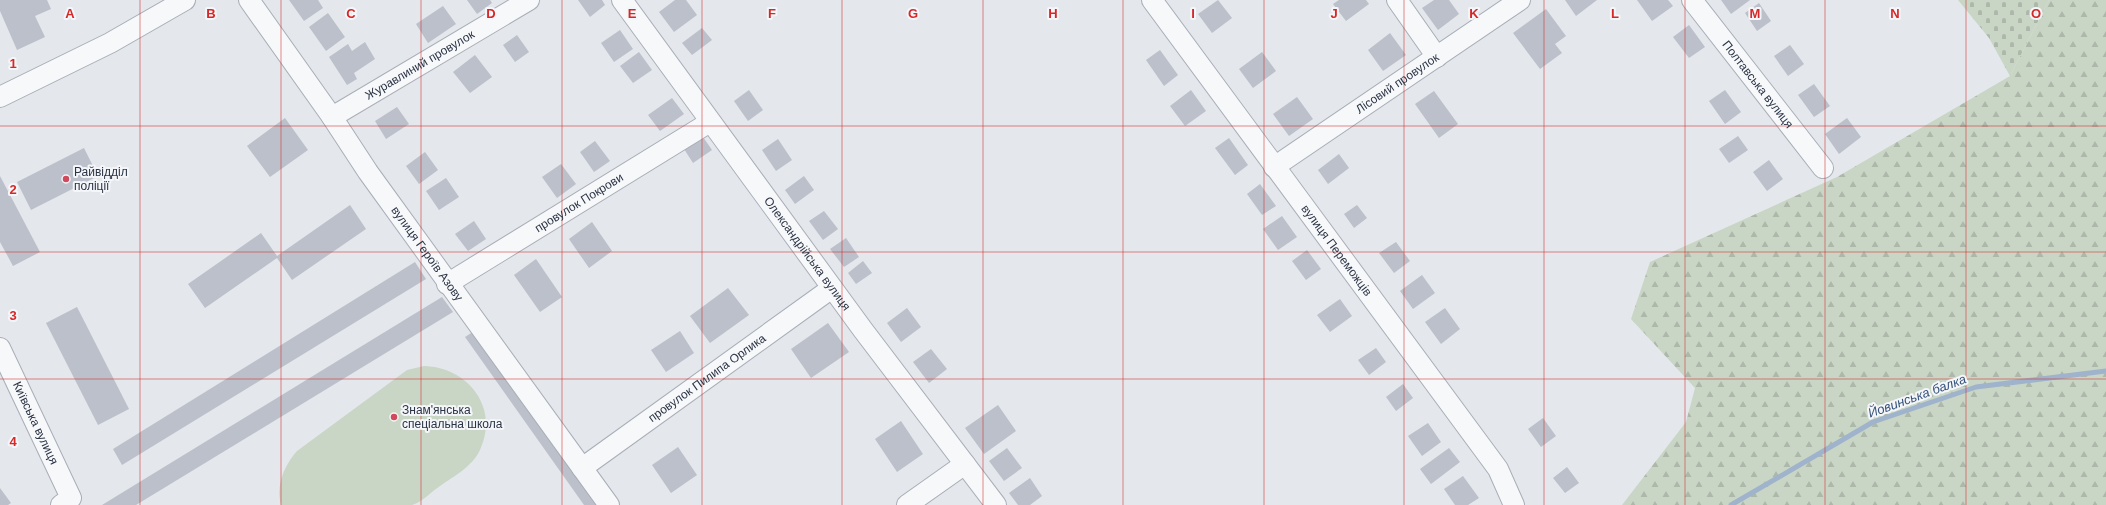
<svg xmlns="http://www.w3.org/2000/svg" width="2106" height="505" viewBox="0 0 2106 505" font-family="Helvetica,sans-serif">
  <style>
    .grass { fill: #c9d6c5 }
    .forest { fill: url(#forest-firs) }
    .cemetery { fill: url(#cemetery-stones) }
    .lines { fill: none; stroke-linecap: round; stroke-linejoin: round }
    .stream { stroke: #9fb4cc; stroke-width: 5 }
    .building { fill: #bbc0ca }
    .minor-casing { stroke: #a9aeb7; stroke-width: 22 }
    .minor { stroke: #f7f8fa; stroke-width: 20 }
    .grid { fill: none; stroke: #d62828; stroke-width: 1; stroke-opacity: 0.55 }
    .poi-dot { fill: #d1495b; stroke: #f4f6f9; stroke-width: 1.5 }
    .labels { text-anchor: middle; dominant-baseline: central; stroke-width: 4; stroke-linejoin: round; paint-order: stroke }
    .street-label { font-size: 12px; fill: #2b3445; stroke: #f4f6f9 }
    .poi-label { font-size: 12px; fill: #2b3445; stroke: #f4f6f9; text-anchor: start }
    .water-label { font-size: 13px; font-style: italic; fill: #34527a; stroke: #f4f6f9 }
    .grid-label { font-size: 13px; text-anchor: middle; font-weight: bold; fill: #d62828; stroke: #f4f6f9; stroke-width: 4; stroke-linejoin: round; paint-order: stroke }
  </style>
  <defs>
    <pattern id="forest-firs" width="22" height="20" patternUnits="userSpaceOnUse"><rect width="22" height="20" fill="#c9d6c5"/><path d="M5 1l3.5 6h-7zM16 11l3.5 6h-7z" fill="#adb8ab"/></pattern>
    <pattern id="cemetery-stones" width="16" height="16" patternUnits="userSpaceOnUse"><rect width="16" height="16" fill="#c9d6c5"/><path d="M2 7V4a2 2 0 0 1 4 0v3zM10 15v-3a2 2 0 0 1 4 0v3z" fill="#adb8ab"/></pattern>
  </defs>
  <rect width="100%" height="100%" fill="#e4e7ec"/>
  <path class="grass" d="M424,366c44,1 76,42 56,84 -8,17 -26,26 -40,36 -8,5 -19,17 -28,19 -11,0 -25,0 -36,0 -32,0 -63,0 -95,0 -5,-20 3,-39 16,-54l110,-81z"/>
  <path class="forest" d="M2049,0h57v505h-484l64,-83 9,-34 -64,-69 19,-57 187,-85 173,-101z"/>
  <path class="cemetery" d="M1958,0h91l-39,76 -21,-38z"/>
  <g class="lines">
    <path class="stream" d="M1731,505l142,-83 103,-35 130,-16"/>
  </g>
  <g class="building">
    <path d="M0,0h47l4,9 -16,7 10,21 -28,13 -17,-39z"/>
    <path d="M289,0h29l5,8 -19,13z"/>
    <path d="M467,0h23l2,3 -15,11z"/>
    <path d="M578,0h24l3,5 -15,12z"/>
    <path d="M675,0h11l11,15 -23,17 -15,-20z"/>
    <path d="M1218,0l14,18 -20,15 -14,-19z"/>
    <path d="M1339,0h27l3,4 -23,17 -13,-17z"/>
    <path d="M1434,0h15l10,14 -21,16 -16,-22z"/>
    <path d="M1565,0h32l-21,16z"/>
    <path d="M1637,0h31l5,6 -21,15z"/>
    <path d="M1721,0h29l-19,14z"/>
    <path d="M1759,3l12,18 -14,10 -12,-18z"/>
    <path d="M443,6l13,18 -28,19 -12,-19z"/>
    <path d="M1546,9l20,27 -11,8 7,9 -22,16 -27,-36z"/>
    <path d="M328,13l17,24 -19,14 -17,-24z"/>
    <path d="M1689,25l16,22 -16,11 -16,-21z"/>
    <path d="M702,28l10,12 -20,15 -10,-12z"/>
    <path d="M620,30l13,19 -19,13 -13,-19z"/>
    <path d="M1390,33l16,22 -23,16 -15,-21z"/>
    <path d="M517,35l12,17 -14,10 -12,-17z"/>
    <path d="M365,42l10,17 -21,14 3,6 -10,6 -18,-28 19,-13 4,7z"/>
    <path d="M1790,45l14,19 -16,12 -14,-20z"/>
    <path d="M1160,50l18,25 -14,11 -18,-26z"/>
    <path d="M639,52l13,18 -19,13 -13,-17z"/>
    <path d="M1262,52l14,19 -23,17 -14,-19z"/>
    <path d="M475,55l17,22 -22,16 -17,-21z"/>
    <path d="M1814,84l16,22 -16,11 -16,-22z"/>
    <path d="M749,90l14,20 -15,11 -14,-20z"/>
    <path d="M1191,90l15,21 -21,15 -15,-20z"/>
    <path d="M1725,90l16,22 -16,12 -16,-23z"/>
    <path d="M1434,91l24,33 -19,14 -24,-34z"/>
    <path d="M1297,97l16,22 -24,17 -16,-22z"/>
    <path d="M672,98l12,16 -24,17 -12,-16z"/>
    <path d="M397,107l12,17 -23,15 -11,-18z"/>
    <path d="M285,118l23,32 -38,27 -23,-31z"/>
    <path d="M1847,118l14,19 -22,17 -14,-20z"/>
    <path d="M1738,136l10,14 -19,13 -10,-14z"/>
    <path d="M703,137l9,13 -19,13 -9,-14z"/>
    <path d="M1229,138l19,27 -13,10 -20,-27z"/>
    <path d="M778,139l14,21 -16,11 -14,-21z"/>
    <path d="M595,141l15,20 -16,11 -14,-20z"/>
    <path d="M84,148l14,28 -67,34 -14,-28z"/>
    <path d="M425,152l13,18 -19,14 -13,-18z"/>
    <path d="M1339,154l10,14 -21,16 -10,-14z"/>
    <path d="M1769,160l14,19 -16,12 -14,-19z"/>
    <path d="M561,164l15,20 -19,14 -15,-21z"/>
    <path d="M0,176l40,76 -27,14 -13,-24z"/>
    <path d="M804,176l10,14 -19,14 -10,-14z"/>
    <path d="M446,178l13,19 -20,13 -13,-19z"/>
    <path d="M1260,184l16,22 -14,9 -15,-21z"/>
    <path d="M350,205l16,24 -74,51 -15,-22 -72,50 -17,-24 73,-51 16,23z"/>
    <path d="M1357,205l10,13 -13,10 -10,-14z"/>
    <path d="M824,211l14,18 -15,11 -14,-19z"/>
    <path d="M1282,216l15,21 -19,13 -15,-21z"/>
    <path d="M474,221l12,18 -18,12 -13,-17z"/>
    <path d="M592,222l20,29 -23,17 -20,-29z"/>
    <path d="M846,238l13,19 -15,10 -14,-18z"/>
    <path d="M1396,242l14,19 -16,12 -15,-20z"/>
    <path d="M1307,250l14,19 -15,11 -14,-19z"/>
    <path d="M536,259l26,38 -22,15 -26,-37z"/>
    <path d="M863,261l9,12 -16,11 -8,-11z"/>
    <path d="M415,262l11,17 -304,186 -9,-16z"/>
    <path d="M1422,275l13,18 -22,16 -13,-18z"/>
    <path d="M728,288l21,27 -39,28 -20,-27z"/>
    <path d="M442,297l11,15 -317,193h-34z"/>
    <path d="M1340,299l12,17 -22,16 -13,-17z"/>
    <path d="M77,307l52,102 -31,16 -52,-102z"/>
    <path d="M907,308l14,19 -20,15 -14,-19z"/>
    <path d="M1445,308l15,21 -19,15 -16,-22z"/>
    <path d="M828,323l21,29 -38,26 -20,-29z"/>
    <path d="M476,330l126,175h-18l-119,-168z"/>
    <path d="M680,331l14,22 -28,19 -15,-22z"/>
    <path d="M1376,348l10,14 -17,13 -11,-15z"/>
    <path d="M931,349l16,20 -18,14 -16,-21z"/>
    <path d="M1403,384l10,14 -17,13 -10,-14z"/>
    <path d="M998,405l18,26 -32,23 -19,-26z"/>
    <path d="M1543,418l13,18 -15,11 -13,-18z"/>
    <path d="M901,421l22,33 -26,18 -22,-33z"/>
    <path d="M1428,423l13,19 -19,14 -14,-20z"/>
    <path d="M678,447l19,28 -26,18 -19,-28z"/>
    <path d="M1007,448l15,20 -18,13 -15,-20z"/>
    <path d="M1449,448l11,14 -29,22 -11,-15z"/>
    <path d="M1567,467l12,16 -14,10 -12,-15z"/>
    <path d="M1463,476l16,22 -11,7h-13l-11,-16z"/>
    <path d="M1030,478l12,18 -12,9h-12l-9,-12z"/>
    <path d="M0,488l11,15 -3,2h-8z"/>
  </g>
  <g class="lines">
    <g class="minor-casing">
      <g id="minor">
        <path id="s1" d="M249,0l83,117 36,55 241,333"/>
        <path id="s2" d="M622,0l241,330 133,175"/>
        <path id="s3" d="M1152,0l346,469 16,36"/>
        <path d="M1397,0l40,57"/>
        <path id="s4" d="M1692,0l131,168"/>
        <path d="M0,97l110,-54 75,-43"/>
        <path id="s5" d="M332,117l197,-117"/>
        <path id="s6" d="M1274,167l246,-167"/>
        <path id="s7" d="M447,284l263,-162"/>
        <path id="s8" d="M0,348l71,150 -10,7"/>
        <path id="s9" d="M582,468l250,-180"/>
        <path d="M907,505l58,-41"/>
      </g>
    </g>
    <use href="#minor" class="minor"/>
  </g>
  <path class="grid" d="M140,0v505M281,0v505M421,0v505M562,0v505M702,0v505M842,0v505M983,0v505M1123,0v505M1264,0v505M1404,0v505M1544,0v505M1685,0v505M1825,0v505M1966,0v505M0,126h2106M0,252h2106M0,379h2106"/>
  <g class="poi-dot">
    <circle cx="66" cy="179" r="4"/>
    <circle cx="394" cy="417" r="4"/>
  </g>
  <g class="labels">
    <g class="street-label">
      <text stroke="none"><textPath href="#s5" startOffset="102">Журавлиний провулок</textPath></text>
      <text stroke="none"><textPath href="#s6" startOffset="149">Лісовий провулок</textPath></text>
      <text stroke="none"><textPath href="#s4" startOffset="107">Полтавська вулиця</textPath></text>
      <text stroke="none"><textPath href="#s7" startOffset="155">провулок Покрови</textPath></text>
      <text stroke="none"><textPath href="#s3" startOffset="311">вулиця Переможців</textPath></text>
      <text stroke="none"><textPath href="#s1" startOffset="310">вулиця Героїв Азову</textPath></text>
      <text stroke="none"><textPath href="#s2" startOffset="314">Олександрійська вулиця</textPath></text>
      <text stroke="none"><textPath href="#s9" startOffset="154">провулок Пилипа Орлика</textPath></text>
      <text stroke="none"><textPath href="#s8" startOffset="83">Київська вулиця</textPath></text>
    </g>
    <g class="poi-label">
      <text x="74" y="172">Райвідділ<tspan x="74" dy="14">поліції</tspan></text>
      <text x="402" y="410">Знам'янська<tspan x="402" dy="14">спеціальна школа</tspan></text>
    </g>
    <g class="water-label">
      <text transform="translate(1917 396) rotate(-20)">Йовинська балка</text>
    </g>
  </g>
  <g class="grid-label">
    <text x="70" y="18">A</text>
    <text x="211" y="18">B</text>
    <text x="351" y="18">C</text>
    <text x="491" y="18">D</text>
    <text x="632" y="18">E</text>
    <text x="772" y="18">F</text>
    <text x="913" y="18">G</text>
    <text x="1053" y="18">H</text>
    <text x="1193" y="18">I</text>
    <text x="1334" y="18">J</text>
    <text x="1474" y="18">K</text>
    <text x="1615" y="18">L</text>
    <text x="1755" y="18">M</text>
    <text x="1895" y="18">N</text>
    <text x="2036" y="18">O</text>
    <text x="13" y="68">1</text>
    <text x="13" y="194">2</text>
    <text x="13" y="320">3</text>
    <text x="13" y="446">4</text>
  </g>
</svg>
